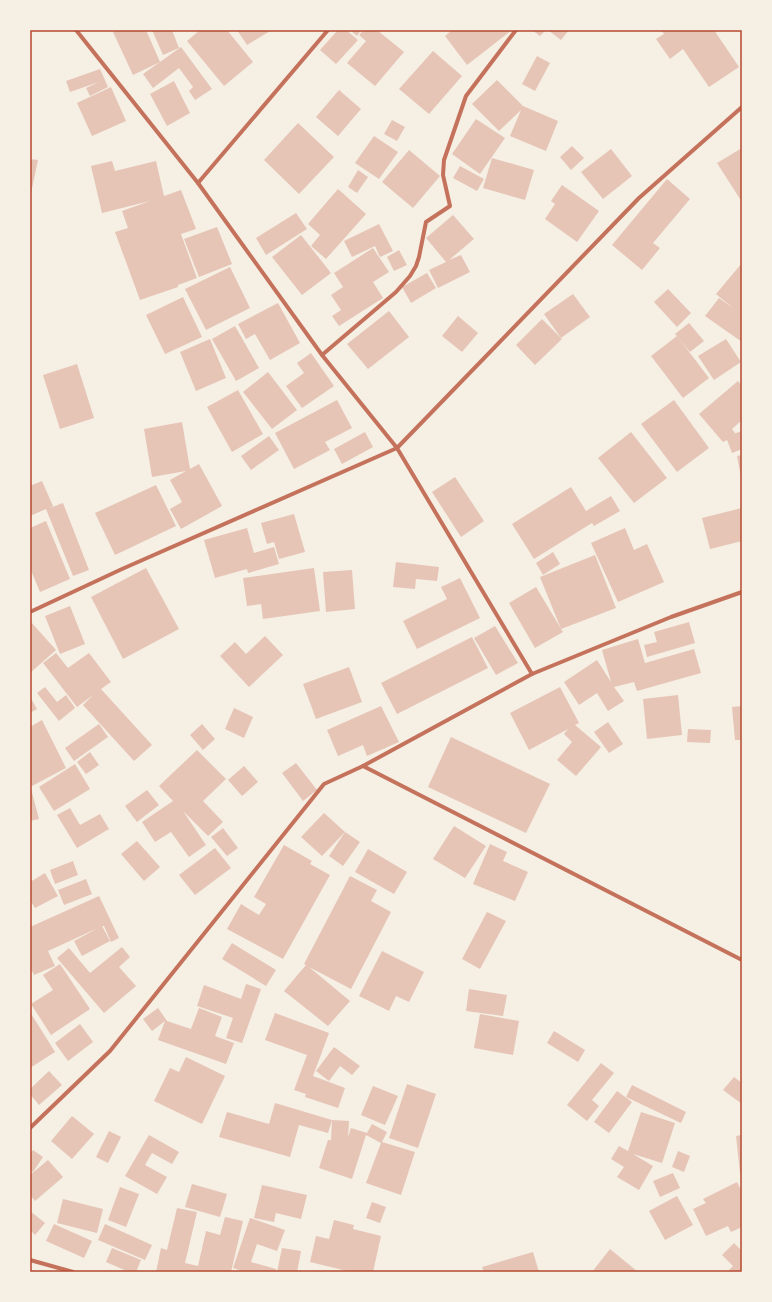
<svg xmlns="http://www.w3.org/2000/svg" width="772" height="1302" viewBox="0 0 772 1302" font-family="Jost,sans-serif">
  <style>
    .building { fill: #e6c5b7 }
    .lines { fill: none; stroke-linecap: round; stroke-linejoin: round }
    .minor { stroke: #c5725c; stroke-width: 4 }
    .neatline { fill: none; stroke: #b5482f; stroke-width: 1.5 }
  </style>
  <rect width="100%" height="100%" fill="#f6efe4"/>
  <g class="building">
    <path d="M116,30h30l14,32 -27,13 -20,-43z"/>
    <path d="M152,30h20l7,18 -16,7z"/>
    <path d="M200,30h27l26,32 -29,24 -37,-45z"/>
    <path d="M237,30h35l-25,15z"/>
    <path d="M338,30h8l12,10 -22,24 -16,-14z"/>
    <path d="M350,30h11l-4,6z"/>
    <path d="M364,30h13l27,22 -29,34 -28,-23 19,-22 -7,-6z"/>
    <path d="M452,30h60l-45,35 -22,-29z"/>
    <path d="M532,30h14l-6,6z"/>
    <path d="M548,30h21l-8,10z"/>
    <path d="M661,30h53l25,37 -30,20 -26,-38 -13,10 -14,-20 8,-5z"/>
    <path d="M181,47l31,42 -17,11 -6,-9 4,-4 -14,-19 -26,20 -10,-14z"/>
    <path d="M433,51l29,25 -33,38 -30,-25z"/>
    <path d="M537,56l13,7 -15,28 -13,-7z"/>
    <path d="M100,69l8,18 -18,9 -4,-8 13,-6 -29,10 -4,-11z"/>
    <path d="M497,80l26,26 35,15 -12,30 -36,-15 11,-26 -22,21 -27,-27z"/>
    <path d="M174,81l16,32 -23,13 -17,-32z"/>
    <path d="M111,87l15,34 -34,15 -15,-33z"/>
    <path d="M339,90l22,19 -23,27 -22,-19z"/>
    <path d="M476,119l29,19 -25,36 -28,-20z"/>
    <path d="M392,120l13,7 -8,14 -13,-7z"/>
    <path d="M298,123l36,34 -35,37 -35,-34z"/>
    <path d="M374,136l24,16 -19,27 -24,-16z"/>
    <path d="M572,146l12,12 -13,12 -11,-13z"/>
    <path d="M742,148v54l-25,-39z"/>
    <path d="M611,149l21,27 -29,23 -22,-27z"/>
    <path d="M409,150l31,26 -27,32 -31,-26z"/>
    <path d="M492,158l42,12 -9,30 -42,-12z"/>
    <path d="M30,159l8,1 -7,33h-1z"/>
    <path d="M112,161l3,10 41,-10 8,35 17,-6 15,39 -15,5 16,44 -19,7v2l-38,13 -25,-68 13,-4 -6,-17 28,-10 -48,12 -11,-47z"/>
    <path d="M460,166l24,13 -7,12 -24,-13z"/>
    <path d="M358,170l10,7 -11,16 -9,-6z"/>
    <path d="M667,179l23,20 -37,44 7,5 -18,22 -30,-25z"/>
    <path d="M562,185l37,26 -22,31 -32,-23 10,-15 -4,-3z"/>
    <path d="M338,189l28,25 -40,45 -15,-13 9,-11 -12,-11z"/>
    <path d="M296,213l11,16 -41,26 -10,-17z"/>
    <path d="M453,215l21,24 -25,21 12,-5 9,17 -32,16 -9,-18 17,-8 -20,-24z"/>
    <path d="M379,224l14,27 -13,6 -5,-11 -23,11 -8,-16z"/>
    <path d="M217,227l15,37 -33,13 -15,-38z"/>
    <path d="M301,235l30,38 -29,22 -30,-38z"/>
    <path d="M373,248l16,24 -16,10 10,16 -44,28 -7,-10 9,-6 -10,-15 12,-8 -9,-14z"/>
    <path d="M399,250l8,15 -13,6 -7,-14z"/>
    <path d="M742,263v79l-37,-26 14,-18 14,10 -17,-14z"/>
    <path d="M230,267l20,41 -44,22 -21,-41z"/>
    <path d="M427,273l9,15 -25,15 -9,-16z"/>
    <path d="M668,289l23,24 -14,14 -23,-25z"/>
    <path d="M573,294l17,23 -29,21 -17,-24z"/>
    <path d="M183,297l19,40 -37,17 -19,-39z"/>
    <path d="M278,303l22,40 -30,17 -15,-26 -9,5 -8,-15z"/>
    <path d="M389,311l20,26 -41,32 -21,-25z"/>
    <path d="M458,316l20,17 -16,19 -20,-16z"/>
    <path d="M542,319l20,20 -27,26 -19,-20z"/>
    <path d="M689,323l15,18 -14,11 -15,-18z"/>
    <path d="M235,326l24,42 -23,13 -24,-42z"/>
    <path d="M677,336l32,42 -26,20 -32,-42z"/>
    <path d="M210,339l16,39 -30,13 -16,-39z"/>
    <path d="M726,339l15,23 -27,18 -16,-24z"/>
    <path d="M311,353l23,33 -32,22 -16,-22 18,-13 -7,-10z"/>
    <path d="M77,364l17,54 -34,11 -17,-54z"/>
    <path d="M268,372l29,38 -25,19 -29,-37z"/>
    <path d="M738,381l4,5v34l-10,9 3,4 -2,1 9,-3v18l-10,4 -5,-13 -4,2 -24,-28z"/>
    <path d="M238,390l25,44 -31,18 -25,-45z"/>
    <path d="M337,400l15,28 -27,14 5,8 -36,19 -19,-36z"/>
    <path d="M674,400l35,48 -32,24 -36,-48z"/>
    <path d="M182,422l8,47 9,-5 23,42 -41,23 -11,-20 12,-7 -12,-22 16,-9 -34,6 -8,-48z"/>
    <path d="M365,432l8,15 -31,17 -8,-15z"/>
    <path d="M631,432l36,46 -33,25 -36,-45z"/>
    <path d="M269,436l10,14 -28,20 -10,-14z"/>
    <path d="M742,455v22h-1l-4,-21z"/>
    <path d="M455,477l29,44 -23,16 -29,-45z"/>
    <path d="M42,481l11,25 -3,2 13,-5 26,67 -16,6 -27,-67 -16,7v-30z"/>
    <path d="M156,485l20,41 -61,29 -20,-42z"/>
    <path d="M571,487l15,24 25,-15 9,15 -26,15 -2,-3 -58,36 -22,-35z"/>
    <path d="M742,508v33l-32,8 -8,-31z"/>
    <path d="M294,514l11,38 -26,7 -5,-17 -7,2 -6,-21z"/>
    <path d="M46,521l24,58 -30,13 -10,-24v-40z"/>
    <path d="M247,528l7,25 20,-6 5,17 -31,9 -1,-4 -32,9 -11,-38z"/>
    <path d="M625,528l9,22 13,-6 17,38 -46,20 -27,-59z"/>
    <path d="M553,552l7,12 -17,11 -7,-12z"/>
    <path d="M595,555l21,53 -55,21 -21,-52z"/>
    <path d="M396,562l43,5 -2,14 -21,-2 -1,10 -22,-2z"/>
    <path d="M146,568l33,61 -56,30 -32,-62z"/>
    <path d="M314,568l6,43 -57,8 -2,-15 -14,2 -4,-28z"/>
    <path d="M352,570l3,39 -29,3 -3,-40z"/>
    <path d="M460,578l20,40 -63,31 -14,-28 44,-22 -6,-12z"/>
    <path d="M536,587l27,45 -28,16 -26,-45z"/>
    <path d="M70,606l15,38 -25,10 -15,-38z"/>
    <path d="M31,622l25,28 -26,23v-50z"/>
    <path d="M689,622l6,21 -48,14 -3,-12 13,-3 -3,-10z"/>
    <path d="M495,626l23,37 -22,12 -22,-37z"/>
    <path d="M265,636l18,19 -34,32 -29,-31 15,-14 11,12z"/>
    <path d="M472,637l16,31 -91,46 -16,-31z"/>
    <path d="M638,639l7,24 49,-14 7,24 -64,18 -3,-9 -20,5 10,14 -16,10 -11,-18 -18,12 -15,-23 33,-22 14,22 -9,-32z"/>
    <path d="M56,653l12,15 21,-15 22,29 -10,7 51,56 -18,16 -51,-56 10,-10 -16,12 -34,-44z"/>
    <path d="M349,667l13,35 -46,17 -13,-35z"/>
    <path d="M45,687l12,15 9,-7 9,13 -16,13 -22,-28z"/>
    <path d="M560,687l19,36 -4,2 26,22 -25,29 -19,-16 15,-18 -8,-8 4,-5 -39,21 -19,-37z"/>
    <path d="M678,695l4,40 -35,4 -4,-40z"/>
    <path d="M30,697l7,12 -7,4z"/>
    <path d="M381,706l18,36 -32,14 -4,-11 -25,11 -11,-26z"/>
    <path d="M742,706v34h-7l-3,-33z"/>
    <path d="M234,708l19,9 -9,21 -19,-9z"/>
    <path d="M42,720l24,48 -34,18 -2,-4v-55z"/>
    <path d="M608,722l15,22 -14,9 -15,-21z"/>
    <path d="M99,724l9,13 -34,24 -9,-13z"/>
    <path d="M202,724l13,15 -12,11 -13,-15z"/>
    <path d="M688,729l23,1 -1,13 -23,-1z"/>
    <path d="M451,737l99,47 -24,49 -98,-46z"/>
    <path d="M197,750l29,29 -23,22 20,21 -15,14 -25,-25 23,34 -17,12 -18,-25 -16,10 -13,-20 31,-21 -14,-15z"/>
    <path d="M90,752l9,13 -13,9 -9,-12z"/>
    <path d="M296,763l21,27 -14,11 -21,-28z"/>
    <path d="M75,764l15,25 -36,22 -15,-24z"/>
    <path d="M244,766l14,16 -16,14 -14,-16z"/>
    <path d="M30,785l9,34 -9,2z"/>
    <path d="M147,790l12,15 -22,17 -12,-16z"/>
    <path d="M70,808l10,17 20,-11 9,15 -32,19 -20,-33z"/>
    <path d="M324,813l21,19 -23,24 -21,-19z"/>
    <path d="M454,826l32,20 -21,32 -32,-19z"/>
    <path d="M223,828l15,20 -11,8 -16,-19z"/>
    <path d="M345,832l15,10 -17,24 -14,-10z"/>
    <path d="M137,841l23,26 -16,14 -23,-27z"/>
    <path d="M490,844l17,8 -4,9 25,11 -13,29 -42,-17z"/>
    <path d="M284,845l28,16 -2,3 20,11 -47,84 -56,-30 14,-25 18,11 7,-11 -12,-7z"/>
    <path d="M215,848l16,20 -36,27 -16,-20z"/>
    <path d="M368,849l39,23 -13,22 -39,-22z"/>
    <path d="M73,861l5,14 -23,9 -5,-14z"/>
    <path d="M45,873l13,23 -23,12 -5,-8v-18z"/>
    <path d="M350,876l27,14 -6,11 20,11 -40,77 -42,-22 41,34 -22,25 -44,-35 22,-26 -2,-1z"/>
    <path d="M86,879l6,15 -28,11 -6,-15z"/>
    <path d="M99,896l20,42 -8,4 -7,-16h-2l8,15 -28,15 -8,-15 24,-13 -50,23 7,15 -21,9 -4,-8v-40z"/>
    <path d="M487,912l19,9 -26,48 -18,-10z"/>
    <path d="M232,943l44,27 -10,16 -44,-27z"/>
    <path d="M122,947l8,10 -11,10 17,19 -32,27 -47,-55 12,-10 21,25z"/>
    <path d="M382,951l42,21 -15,30 -13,-6 -7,15 -30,-15z"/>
    <path d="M60,964l30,45 -39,26 -20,-31 22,-14 -10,-15z"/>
    <path d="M246,984l15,5 -19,54 -16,-5 7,-20 -36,-12 7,-21 37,14z"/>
    <path d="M469,989l38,6 -4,21 -37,-5z"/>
    <path d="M158,1008l9,13 24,8 8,-21 23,9 -7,19 19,7 -8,21 -68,-24 7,-19 -13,10 -9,-12z"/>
    <path d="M30,1012l25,40 -25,16z"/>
    <path d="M275,1013l54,20 -16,43 32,12 -7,20 -33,-11 1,-3 -12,-4 13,-35 -42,-15z"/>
    <path d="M480,1014l39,7 -6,34 -39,-7z"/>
    <path d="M80,1024l13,18 -25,19 -13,-18z"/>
    <path d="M554,1031l31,19 -7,12 -31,-19z"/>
    <path d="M334,1047l26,19 -8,9 -12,-9 -11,15 -13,-10z"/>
    <path d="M186,1057l39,19 -23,48 -48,-23 16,-33 9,4z"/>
    <path d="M601,1063l13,10 -22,27 7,6 -12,15 -20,-16z"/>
    <path d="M49,1071l13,14 -23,20 -9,-11v-5z"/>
    <path d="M734,1077l8,6v21l-19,-14z"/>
    <path d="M407,1084l29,10 -18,54 -29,-10z"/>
    <path d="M632,1085l54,27 -5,11 -55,-26z"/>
    <path d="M373,1086l25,10 -13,29 -24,-10z"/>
    <path d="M617,1091l15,11 -23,31 -15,-11z"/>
    <path d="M275,1103l57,17 -4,13 -29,-8 -9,32 -71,-20 8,-25 42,12z"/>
    <path d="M641,1112l34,11 -13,40 -29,-9 20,12 -14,24 -22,-13 7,-10 -13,-8 8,-13 9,5z"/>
    <path d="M72,1116l22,18 -22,25 -21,-18z"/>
    <path d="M332,1120l17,1 -1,16 3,-9 16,5 5,-9 15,8 -5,10 33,10 -14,43 -35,-12 15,-40 -15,-8 -14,44 -33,-11 9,-28h3z"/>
    <path d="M109,1131l12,6 -13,26 -12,-6z"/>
    <path d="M149,1135l30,17 -7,12 -20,-11 -7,12 22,12 -10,17 -32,-18z"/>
    <path d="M742,1135v38h-2l-4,-37z"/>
    <path d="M33,1150l10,7 -10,15 -3,-2v-16z"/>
    <path d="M678,1151l12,5 -6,16 -12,-5z"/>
    <path d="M48,1160l15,17 -28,24 -5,-6v-20z"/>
    <path d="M673,1173l7,15 -20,9 -7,-16z"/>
    <path d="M737,1182l5,10v35l-11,5 -3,-6 -22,10 -13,-27 13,-6 -3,-4z"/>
    <path d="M192,1184l35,10 -7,23 -35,-10z"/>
    <path d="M262,1185l45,10 -6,24 -25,-6 -2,9 -20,-4z"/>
    <path d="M120,1187l19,7 -13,33 -18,-7z"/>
    <path d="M677,1196l16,29 -28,15 -16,-29z"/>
    <path d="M63,1199l40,10 -6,24 -40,-10z"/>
    <path d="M372,1202l14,5 -6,16 -14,-5z"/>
    <path d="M177,1208l20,4 -12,51 13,3 8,-35 14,4 5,-18 18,4 -12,51h-75l5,-24 6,2z"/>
    <path d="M30,1211l15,12 -10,12 -5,-5z"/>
    <path d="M250,1218l35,12 -8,21 -20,-7 -6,18 25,7 -1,3h-30l-12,-4z"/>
    <path d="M334,1220l20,5 -1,4 28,7 -8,36h-22l-41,-10 6,-26 13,3z"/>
    <path d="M54,1224l38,17 -8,17 -38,-17z"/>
    <path d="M105,1224l47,21 -7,15 -47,-20z"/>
    <path d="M734,1243l8,8v21h-15l6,-6 -11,-11z"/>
    <path d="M112,1248l29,12 -5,12h-7l-23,-10z"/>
    <path d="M282,1248l19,3 -4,21h-20z"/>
    <path d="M610,1249l28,23h-46z"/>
    <path d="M533,1252l6,20h-55l-2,-5z"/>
  </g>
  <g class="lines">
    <g class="minor">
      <path d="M76,30l122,153 124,172 75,93 135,226"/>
      <path d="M198,183l130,-153"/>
      <path d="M322,355l74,-63 14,-16 6,-10 3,-9 7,-35 24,-16 -7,-31 1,-15 22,-64 50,-66"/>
      <path d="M30,612l92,-43 275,-121 242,-250 103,-91"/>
      <path d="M363,766l379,194"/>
      <path d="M30,1128l80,-77 214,-267 39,-18 169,-92 139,-57 71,-25"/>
      <path d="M30,1260l43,12"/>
    </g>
  </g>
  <rect width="772" height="1302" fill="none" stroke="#f6efe4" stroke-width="62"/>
  <rect x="31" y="31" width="710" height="1240" class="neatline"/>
</svg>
